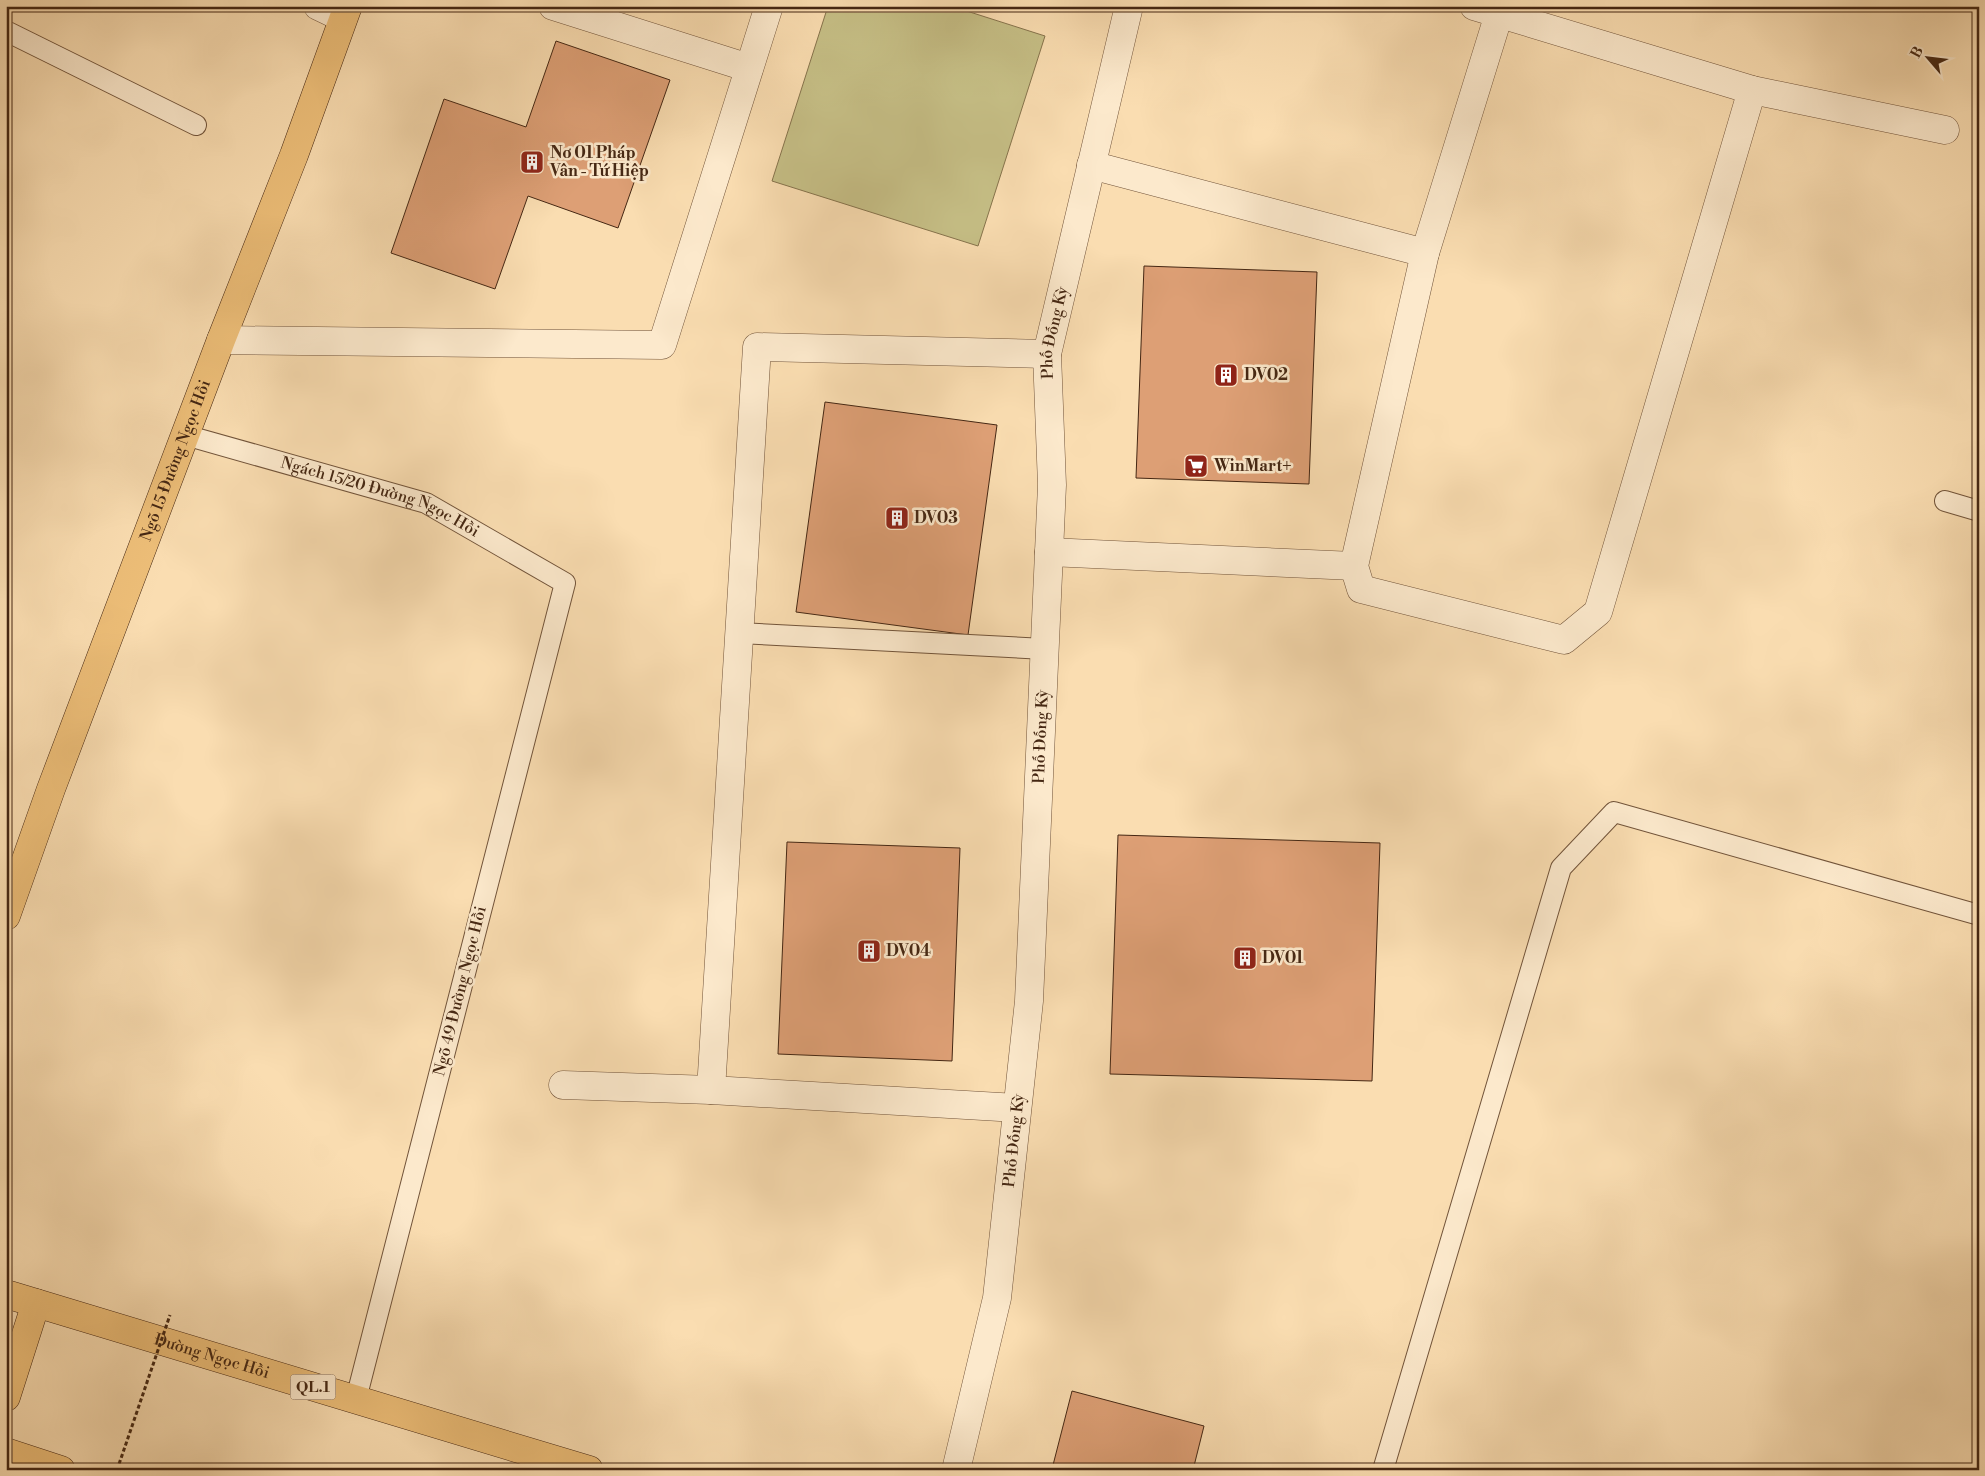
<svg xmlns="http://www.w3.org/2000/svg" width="1985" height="1476" viewBox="0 0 1985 1476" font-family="'Libre Bodoni',serif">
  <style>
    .green { fill: #c6bf86; stroke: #86734c }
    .building { fill: #dd9f75; stroke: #452713 }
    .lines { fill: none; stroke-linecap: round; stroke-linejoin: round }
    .service-casing { stroke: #72543a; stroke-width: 22 }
    .minor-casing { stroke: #72543a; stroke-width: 29 }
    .tertiary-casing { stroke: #72543a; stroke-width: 29 }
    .primary-casing { stroke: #452713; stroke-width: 29 }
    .trunk-casing { stroke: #452713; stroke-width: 29 }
    .service { stroke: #fce9cc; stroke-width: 20 }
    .minor { stroke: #fce9cc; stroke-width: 28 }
    .tertiary { stroke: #fce9cc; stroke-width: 28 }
    .primary { stroke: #edbe78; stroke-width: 28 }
    .trunk { stroke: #edbe78; stroke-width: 28 }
    .path-bridge { stroke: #452713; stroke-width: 3; stroke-dasharray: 4 2.5; stroke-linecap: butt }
    .labels { text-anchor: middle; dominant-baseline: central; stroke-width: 5; stroke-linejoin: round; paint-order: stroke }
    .shield { fill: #fce9cc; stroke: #7c614a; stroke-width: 1 }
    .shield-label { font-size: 15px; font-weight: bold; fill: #452713 }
    .poi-label { font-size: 16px; font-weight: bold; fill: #452713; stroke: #fce9cc; text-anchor: start }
    .street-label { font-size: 16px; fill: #452713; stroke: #fce9cc }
  </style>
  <rect width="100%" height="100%" fill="#faddb1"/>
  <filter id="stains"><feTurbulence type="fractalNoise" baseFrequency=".004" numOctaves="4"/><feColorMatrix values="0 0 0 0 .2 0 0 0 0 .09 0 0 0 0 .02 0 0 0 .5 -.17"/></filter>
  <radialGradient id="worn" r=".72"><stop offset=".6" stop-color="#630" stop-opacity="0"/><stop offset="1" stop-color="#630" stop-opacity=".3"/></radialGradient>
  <path class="green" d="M828,6h123l94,30 -67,210 -206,-65z"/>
  <g class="building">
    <path d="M556,41l114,39 -52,148 -90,-32 -33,93 -104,-36 53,-154 82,28z"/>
    <path d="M1144,266l173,6 -8,212 -173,-6z"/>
    <path d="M825,402l172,23 -29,210 -172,-23z"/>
    <path d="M1118,835l262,8 -8,238 -262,-7z"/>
    <path d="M787,842l173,6 -8,213 -174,-7z"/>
    <path d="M1072,1391l132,35 -11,44 -141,-1z"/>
  </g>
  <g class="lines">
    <g class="service-casing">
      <g id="service">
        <path d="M6,31l190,94"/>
        <path id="s1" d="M185,435l241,68 139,80 -209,816"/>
        <path d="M1945,501l34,10"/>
        <path d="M739,633l306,16"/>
        <path d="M1383,1470l178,-602 53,-56 365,103"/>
      </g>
    </g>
    <g class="minor-casing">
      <g id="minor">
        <path d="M318,6l25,12"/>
        <path d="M553,6l196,62"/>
        <path d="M1474,6l278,84 193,40"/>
        <path d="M1499,14l-74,239 -71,313 7,23 203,51 34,-28 154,-522"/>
        <path d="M1091,165l334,88"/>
        <path d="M221,340l441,5 107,-339"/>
        <path d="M1049,552l305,14"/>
        <path d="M563,1085l148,5 306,18"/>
        <path d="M711,1090l46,-743 290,7"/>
      </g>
    </g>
    <g class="tertiary-casing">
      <g id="tertiary">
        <path id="s2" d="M956,1470l41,-172 32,-297 23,-516 -5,-131 82,-348"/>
      </g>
    </g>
    <g class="primary-casing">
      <g id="primary">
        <path id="s3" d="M6,916l45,-127 170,-449 73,-185 54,-149"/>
      </g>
    </g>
    <g class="trunk-casing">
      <g id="trunk">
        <path id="s4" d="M6,1294l583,176"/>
        <path d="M6,1397l30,-94"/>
        <path d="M6,1452l55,18"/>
      </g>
    </g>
    <use href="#service" class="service"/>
    <use href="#minor" class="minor"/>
    <use href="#tertiary" class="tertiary"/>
    <use href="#primary" class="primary"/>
    <use href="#trunk" class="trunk"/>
    <path class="path-bridge" d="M117,1470l53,-155"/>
  </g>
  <defs>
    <g id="building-square" transform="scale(1.25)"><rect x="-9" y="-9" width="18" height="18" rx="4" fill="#8f2418" stroke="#fce9cc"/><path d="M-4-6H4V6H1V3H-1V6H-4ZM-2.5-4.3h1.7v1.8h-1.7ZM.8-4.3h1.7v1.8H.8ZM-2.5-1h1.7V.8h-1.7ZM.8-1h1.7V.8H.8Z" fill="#fff"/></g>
    <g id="supermarket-square" transform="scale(1.25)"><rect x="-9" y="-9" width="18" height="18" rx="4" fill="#8f2418" stroke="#fce9cc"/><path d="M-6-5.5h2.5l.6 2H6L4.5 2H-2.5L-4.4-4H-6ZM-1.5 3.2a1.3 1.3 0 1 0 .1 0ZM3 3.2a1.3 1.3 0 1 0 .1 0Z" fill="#fff"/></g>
  </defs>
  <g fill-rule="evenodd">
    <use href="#building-square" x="532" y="162"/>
    <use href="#building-square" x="1226" y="375"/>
    <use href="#supermarket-square" x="1196" y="466"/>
    <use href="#building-square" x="897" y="518"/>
    <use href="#building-square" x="869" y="951"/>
    <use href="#building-square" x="1245" y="958"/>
  </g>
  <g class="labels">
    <rect class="shield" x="290.5" y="1374.5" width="45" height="25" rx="4"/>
    <g class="shield-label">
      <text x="313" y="1387">QL.1</text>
    </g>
    <g class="poi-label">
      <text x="550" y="153">Nơ 01 Pháp<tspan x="550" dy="18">Vân - Tứ Hiệp</tspan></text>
      <text x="1244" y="375">DV02</text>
      <text x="1214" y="466">WinMart+</text>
      <text x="914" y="518">DV03</text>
      <text x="886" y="951">DV04</text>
      <text x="1262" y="958">DV01</text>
    </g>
    <g class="street-label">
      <text stroke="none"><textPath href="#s2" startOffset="1145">Phố Đống Kỳ</textPath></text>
      <text stroke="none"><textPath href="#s3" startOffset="486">Ngõ 15 Đường Ngọc Hồi</textPath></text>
      <text stroke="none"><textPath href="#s1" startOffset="205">Ngách 15/20 Đường Ngọc Hồi</textPath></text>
      <text stroke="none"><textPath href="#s2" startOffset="740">Phố Đống Kỳ</textPath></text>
      <text transform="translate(460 991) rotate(-76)">Ngõ 49 Đường Ngọc Hồi</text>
      <text stroke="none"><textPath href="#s2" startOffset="335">Phố Đống Kỳ</textPath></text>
      <text stroke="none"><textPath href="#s4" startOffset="215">Đường Ngọc Hồi</textPath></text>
    </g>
  </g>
  <rect width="1985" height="1476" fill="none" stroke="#faddb1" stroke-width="25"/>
  <rect x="8" y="8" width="1970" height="1461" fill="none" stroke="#452713" stroke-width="2.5"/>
  <rect x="12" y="12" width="1960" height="1451" fill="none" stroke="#452713"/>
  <g transform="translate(1928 58) rotate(298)" stroke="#fce9cc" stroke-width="4" paint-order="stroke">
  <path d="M0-4L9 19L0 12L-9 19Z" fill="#452713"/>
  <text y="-8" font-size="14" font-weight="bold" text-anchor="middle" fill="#452713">B</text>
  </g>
  <rect width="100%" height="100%" filter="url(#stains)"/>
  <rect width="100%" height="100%" fill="url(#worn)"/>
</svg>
